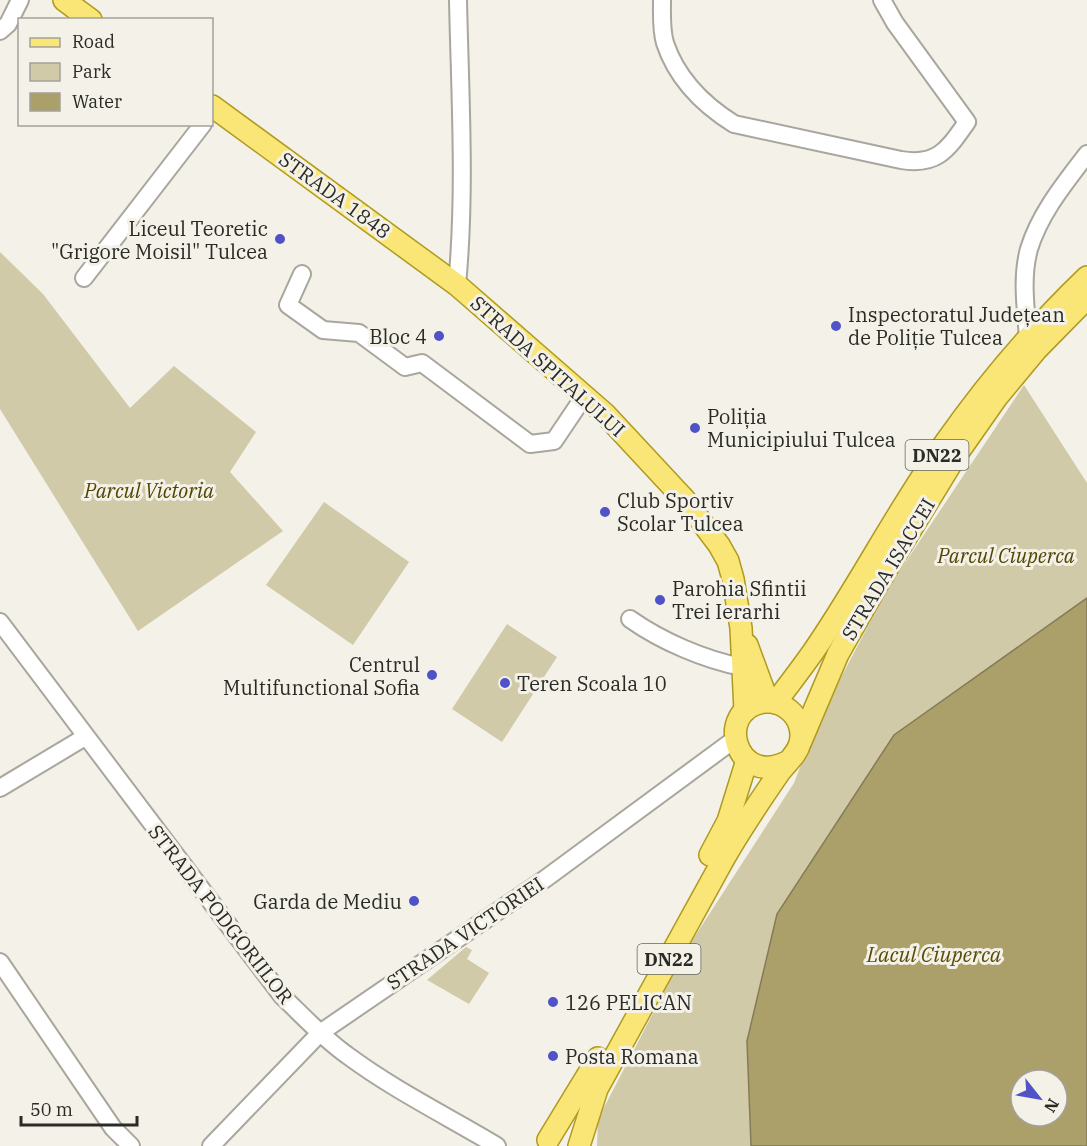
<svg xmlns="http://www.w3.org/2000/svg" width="1087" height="1146" viewBox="0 0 1087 1146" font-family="'IBM Plex Serif',serif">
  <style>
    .green { fill: #d1caa8 }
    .water { fill: #ab9f6a; stroke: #847c56; stroke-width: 1.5; fill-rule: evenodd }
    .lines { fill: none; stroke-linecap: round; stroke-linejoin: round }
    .minor-casing { stroke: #a8a69d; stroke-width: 20 }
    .major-casing { stroke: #af9a1f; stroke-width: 24 }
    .minor { stroke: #fff; stroke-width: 16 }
    .major { stroke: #fae676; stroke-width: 21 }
    .poi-dot { fill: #5052c8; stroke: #f3f1e8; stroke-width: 2 }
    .labels { text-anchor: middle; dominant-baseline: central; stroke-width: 6; stroke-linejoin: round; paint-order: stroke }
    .shield { fill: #f3f1e8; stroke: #666660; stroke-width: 1.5 }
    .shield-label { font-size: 18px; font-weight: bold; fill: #2a2a26 }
    .street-label { font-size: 20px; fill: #2a2a26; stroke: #f3f1e8 }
    .poi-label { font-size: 20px; fill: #2a2a26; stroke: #f3f1e8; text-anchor: start }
    .park-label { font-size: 20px; font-style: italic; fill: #524500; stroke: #f3f1e8 }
    .water-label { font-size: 21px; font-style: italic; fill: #594d08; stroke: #f3f1e8 }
  </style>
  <rect width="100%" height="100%" fill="#f3f1e8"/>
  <g class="green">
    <path d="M0,252l43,42 87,114 44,-42 82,66 -26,40 53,59 -145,100 -138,-222z"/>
    <path d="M1024,385l63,98v115l-193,137 -147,306 4,105h-154l1,-27 88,-169 108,-167 23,-60 70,-133z"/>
    <path d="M324,502l85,60 -56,83 -87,-60z"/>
    <path d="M507,624l50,33 -55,85 -50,-33z"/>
    <path d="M466,947l6,3 -5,9 22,14 -20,31 -42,-24z"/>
  </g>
  <path class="water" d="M1087,598v548h-336l-4,-105 30,-127 117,-179zM1021,1080h36v36h-36z"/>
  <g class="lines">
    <g class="minor-casing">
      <g id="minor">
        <path d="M662,0c0,13 -1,30 3,43 12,36 37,61 69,81l167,36c37,6 47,-11 66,-38l-72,-99 -13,-23"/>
        <path d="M0,31l8,-7 12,-24"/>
        <path d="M302,274l-14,31 35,25 36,3 46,34 17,-4 108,81 24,-3 31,-46"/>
        <path d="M84,278l119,-154"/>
        <path d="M457,285c9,-94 3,-190 1,-285"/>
        <path d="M1028,338c-2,-29 -7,-60 1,-89 11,-36 36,-66 58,-95"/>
        <path d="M630,619c31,22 75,41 112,48"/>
        <path d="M0,622l282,374c21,20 41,42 65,59 47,35 100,61 150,91"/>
        <path d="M0,788l85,-51"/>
        <path d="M0,962l113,166 18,18"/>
        <path d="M211,1146l109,-113 225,-154 190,-140"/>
      </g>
    </g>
    <g class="major-casing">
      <g id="major">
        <path d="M64,0l27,20"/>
        <path d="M212,106l245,179 148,129 80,86 34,45 9,16 5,18 8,49 4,83"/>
        <path d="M747,645l21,57"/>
        <path d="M775,703c13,-17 26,-34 38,-51 47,-68 84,-142 132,-209 42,-60 89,-115 142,-166"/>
        <path d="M801,741l37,-87 39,-69 80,-131 40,-57 39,-47 51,-52"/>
        <path d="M710,855l18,-34 19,-61"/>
        <path d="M548,1140l50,-82"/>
        <path d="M579,1146l18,-57 125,-227c17,-31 37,-60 57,-89 7,-10 18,-18 21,-30 3,-12 -1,-25 -11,-33 -7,-6 -16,-9 -25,-8 -50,7 -29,86 23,60"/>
      </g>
    </g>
    <use href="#minor" class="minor"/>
    <use href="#major" class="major"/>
  </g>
  <g class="poi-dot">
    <circle cx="280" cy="239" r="6"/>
    <circle cx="836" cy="326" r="6"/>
    <circle cx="439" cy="336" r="6"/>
    <circle cx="695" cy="428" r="6"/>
    <circle cx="605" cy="512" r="6"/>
    <circle cx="660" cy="600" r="6"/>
    <circle cx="432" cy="675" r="6"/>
    <circle cx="505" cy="683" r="6"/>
    <circle cx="414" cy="901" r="6"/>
    <circle cx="553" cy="1002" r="6"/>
    <circle cx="553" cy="1056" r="6"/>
  </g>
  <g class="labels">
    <g class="shield">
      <rect x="905.5" y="440" width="63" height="30" rx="4.5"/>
      <rect x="637.5" y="944" width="63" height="30" rx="4.5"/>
    </g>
    <g class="shield-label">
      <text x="937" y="455">DN22</text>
      <text x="669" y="959">DN22</text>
    </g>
    <g class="street-label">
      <text transform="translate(335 195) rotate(36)">STRADA 1848</text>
      <text transform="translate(548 366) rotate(42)">STRADA SPITALULUI</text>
      <text transform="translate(888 569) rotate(-59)">STRADA ISACCEI</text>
      <text transform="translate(221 914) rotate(52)">STRADA PODGORIILOR</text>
      <text transform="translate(465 933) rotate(-34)">STRADA VICTORIEI</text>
    </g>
    <g class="poi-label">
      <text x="268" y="228" text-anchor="end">Liceul Teoretic<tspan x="268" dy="23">"Grigore Moisil" Tulcea</tspan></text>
      <text x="848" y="314">Inspectoratul Județean<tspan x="848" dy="23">de Poliție Tulcea</tspan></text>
      <text x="427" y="336" text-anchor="end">Bloc 4</text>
      <text x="707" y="416">Poliția<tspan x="707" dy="23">Municipiului Tulcea</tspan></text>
      <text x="617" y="500">Club Sportiv<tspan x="617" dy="23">Scolar Tulcea</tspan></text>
      <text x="672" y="588">Parohia Sfintii<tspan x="672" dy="23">Trei Ierarhi</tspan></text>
      <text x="420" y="664" text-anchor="end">Centrul<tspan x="420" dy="23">Multifunctional Sofia</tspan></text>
      <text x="517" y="683">Teren Scoala 10</text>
      <text x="402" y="901" text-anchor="end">Garda de Mediu</text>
      <text x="565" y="1002">126 PELICAN</text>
      <text x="565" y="1056">Posta Romana</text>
    </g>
    <g class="park-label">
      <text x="149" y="490">Parcul Victoria</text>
      <text x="1006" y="555">Parcul Ciuperca</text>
    </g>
    <g class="water-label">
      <text x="934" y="954">Lacul Ciuperca</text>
    </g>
  </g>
  <rect x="18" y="18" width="195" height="108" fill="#f3f1e8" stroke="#a3a19a" stroke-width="1.5"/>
  <rect x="30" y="38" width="30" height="9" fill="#fae676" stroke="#a3a19a" stroke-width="1.5"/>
  <text x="72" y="48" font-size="18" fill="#2a2a26">Road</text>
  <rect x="30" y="63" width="30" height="18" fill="#d1caa8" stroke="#a3a19a" stroke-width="1.5"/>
  <text x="72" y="78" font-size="18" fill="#2a2a26">Park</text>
  <rect x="30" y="93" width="30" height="18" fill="#ab9f6a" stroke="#a3a19a" stroke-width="1.5"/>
  <text x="72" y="108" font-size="18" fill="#2a2a26">Water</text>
  <g transform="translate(1039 1098) rotate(121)"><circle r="28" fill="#f3f1e8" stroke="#a3a19a" stroke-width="1.5"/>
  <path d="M0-4.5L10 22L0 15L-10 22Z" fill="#5052c8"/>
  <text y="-9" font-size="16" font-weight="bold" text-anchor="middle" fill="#2a2a26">N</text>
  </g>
  <path d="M21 1116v9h116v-9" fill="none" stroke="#2a2a26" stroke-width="3"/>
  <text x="30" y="1116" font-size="18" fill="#2a2a26" stroke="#f3f1e8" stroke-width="4.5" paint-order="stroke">50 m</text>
</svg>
